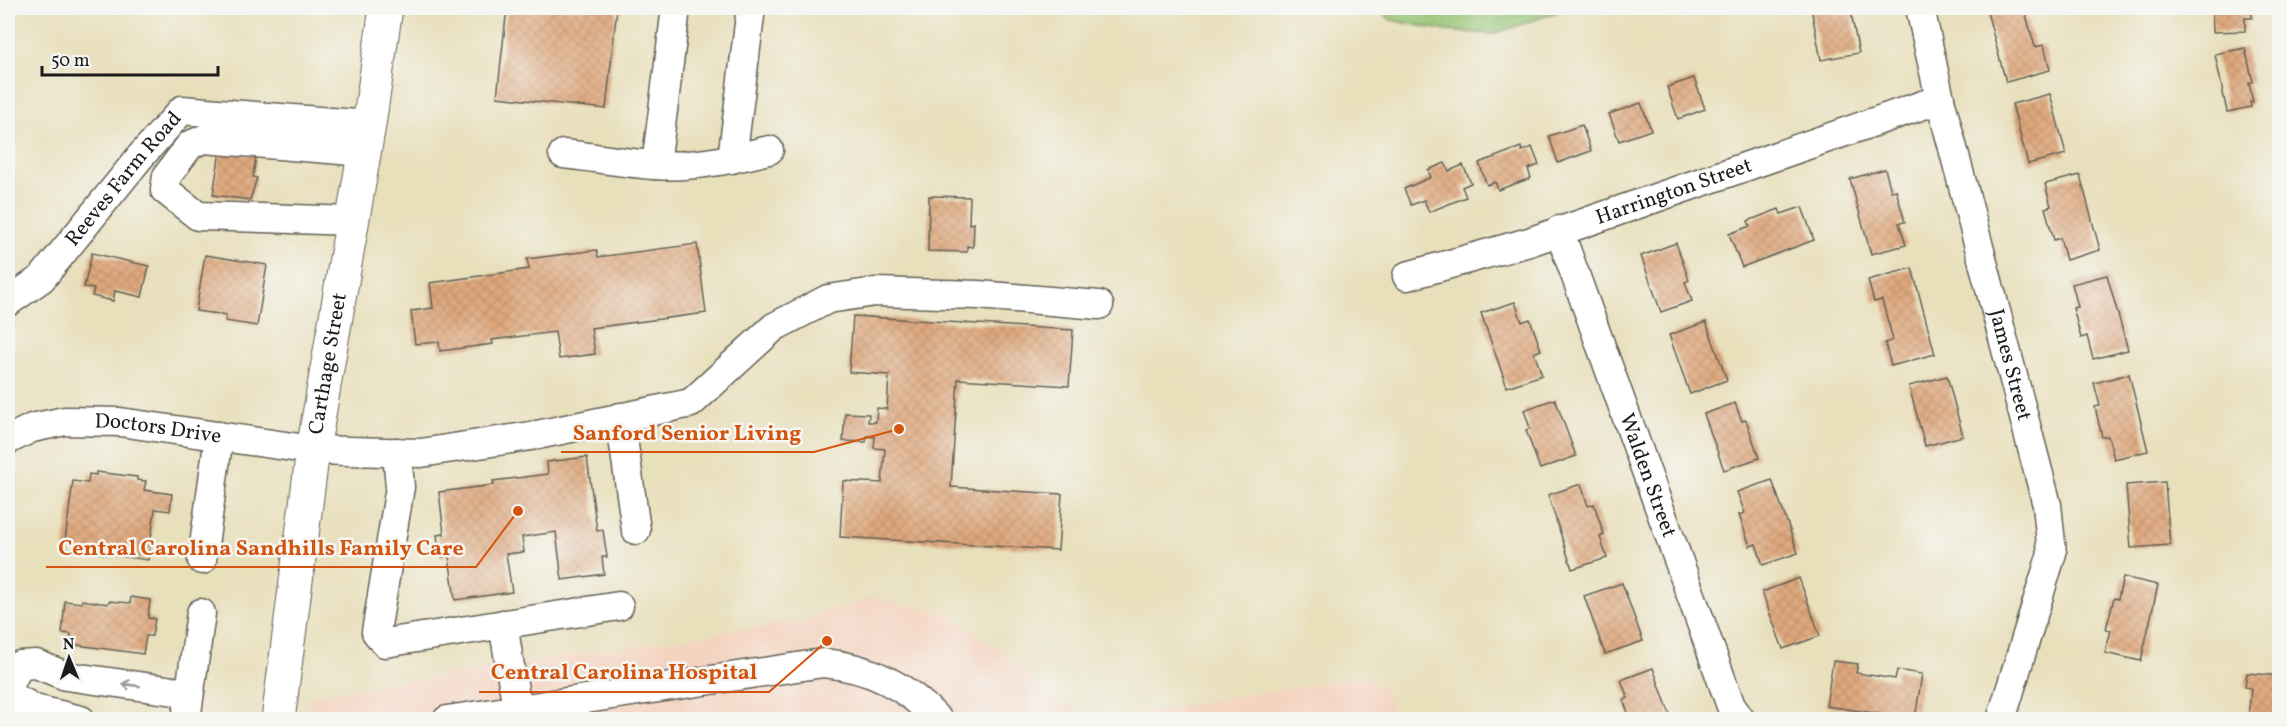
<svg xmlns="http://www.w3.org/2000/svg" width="2287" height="727" viewBox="0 0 2287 727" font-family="Vollkorn,serif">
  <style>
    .built { fill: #f4d3c0 }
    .pitch { fill: #94c372; stroke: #587047; stroke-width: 1.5 }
    .building { fill: url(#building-cross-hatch) }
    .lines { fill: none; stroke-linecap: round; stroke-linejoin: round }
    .minor-casing { stroke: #636054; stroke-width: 31 }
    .major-casing { stroke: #636054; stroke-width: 35 }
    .minor { stroke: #fff; stroke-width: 28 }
    .major { stroke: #fff; stroke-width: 33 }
    .oneway { stroke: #999 }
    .labels { text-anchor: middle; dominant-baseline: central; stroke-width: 5; stroke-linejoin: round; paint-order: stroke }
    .street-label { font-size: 21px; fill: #1c1c1c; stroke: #f6f6f2 }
    .leader { fill: none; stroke: #d4530e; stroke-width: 2 }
    .callout-dot { fill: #d4530e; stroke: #f6f6f2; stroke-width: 2 }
    .callout-label { font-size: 22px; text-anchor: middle; font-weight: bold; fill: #d4530e; stroke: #f6f6f2; stroke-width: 5; stroke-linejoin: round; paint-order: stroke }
  </style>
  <defs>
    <pattern id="building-cross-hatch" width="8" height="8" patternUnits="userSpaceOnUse" patternTransform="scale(1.5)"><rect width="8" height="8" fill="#dfa87d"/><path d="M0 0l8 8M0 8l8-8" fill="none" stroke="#bf906b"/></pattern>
  </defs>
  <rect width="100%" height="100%" fill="#f6f6f2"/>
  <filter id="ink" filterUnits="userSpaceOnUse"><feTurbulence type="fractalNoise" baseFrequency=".0167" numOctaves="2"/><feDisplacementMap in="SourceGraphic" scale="12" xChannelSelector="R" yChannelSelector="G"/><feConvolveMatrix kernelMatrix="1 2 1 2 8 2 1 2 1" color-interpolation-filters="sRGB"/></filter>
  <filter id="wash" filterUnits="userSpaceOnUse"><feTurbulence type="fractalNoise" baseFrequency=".008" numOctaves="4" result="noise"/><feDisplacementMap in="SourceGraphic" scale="24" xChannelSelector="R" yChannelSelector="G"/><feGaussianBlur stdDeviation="1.35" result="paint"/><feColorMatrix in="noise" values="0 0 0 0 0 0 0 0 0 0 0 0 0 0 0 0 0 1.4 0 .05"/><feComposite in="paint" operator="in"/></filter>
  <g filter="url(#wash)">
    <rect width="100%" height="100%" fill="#e8dfbb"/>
    <path class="built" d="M872,598l78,17 64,46 41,40 45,18 262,-42 24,14 9,28 -1087,1 3,-24 492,-76z"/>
    <path class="pitch" d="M1376,8h193l-75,26 -47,-3 -56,-11z"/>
    <g id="blocks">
      <g class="building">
        <path d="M507,8h110l-11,101 -109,-12z"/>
        <path d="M1811,8h39l9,45 -38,7z"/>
        <path d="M1986,8h38l11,39 9,-2 6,25 -44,12z"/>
        <path d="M2212,8h39l1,10h-7v13l-32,1z"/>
        <path d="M2245,48l8,34 -4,1 4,19h-3l1,5 -24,5 -12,-58z"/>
        <path d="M1694,78l11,31 -27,10 -11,-32z"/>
        <path d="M2050,94l16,60 -38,10 -16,-60z"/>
        <path d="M1641,103l10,27 -32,11 -10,-27z"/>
        <path d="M1582,125l9,26 -33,12 -9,-27z"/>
        <path d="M1521,147l1,4 10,-4 7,18 -11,4 3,9 -33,12 -3,-8 -8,3 -8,-22z"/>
        <path d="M220,151l36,5 -3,21 4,1 -7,22 -37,-5z"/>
        <path d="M1445,163l4,8 14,-6 8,18 -9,4 4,10 -37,15 -5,-12 -13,5 -7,-16 27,-12 -3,-7z"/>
        <path d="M1885,169l6,22 5,-1 9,32 -6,1 7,22 -35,9 -21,-75z"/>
        <path d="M2080,175l20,75 -34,10 -6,-22 -6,2 -9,-32 6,-2 -6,-22z"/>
        <path d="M929,196l41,1 -1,27 5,-1 -1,24 -6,-1v6l-39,-1z"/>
        <path d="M1802,207l12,33 -72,27 -13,-33 21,-8 -2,-5 31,-12 2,5z"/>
        <path d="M1676,243l13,37 -4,2 7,19 -31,11 -20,-56z"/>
        <path d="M697,244l9,69 -115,15 4,26 -36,5 -4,-27 -63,8 1,4 -53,7 -1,-9 -24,2 -4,-33 22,-3 -3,-25 99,-14 -2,-10 70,-9 1,7z"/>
        <path d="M92,253l57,13 -7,31 -27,-6 -2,10 -21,-5 2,-7 -10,-2z"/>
        <path d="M205,255l62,10 -10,61 -32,-5 1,-6 -30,-4z"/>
        <path d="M1912,268l23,86 -44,12 -6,-23 8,-3 -11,-40 -8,2 -6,-22z"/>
        <path d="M2107,275l21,75 -35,9 -6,-23 -6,2 -8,-30 5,-1 -6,-23z"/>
        <path d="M1515,302l7,20 8,-3 11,31 -7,3 8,22 -35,12 -26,-74z"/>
        <path d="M853,316l220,14 -4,56 -111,-7 -7,108 111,7 -4,56 -218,-13 3,-56 39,2 3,-34 -11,-1 1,-11 -8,-1 -1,6 -23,-1 2,-28 24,1 -1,8h8l1,-14 10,1 2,-34 -40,-3z"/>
        <path d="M1706,322l21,58 -37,14 -21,-59z"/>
        <path d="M2129,374l19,77 -34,8 -6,-23 -6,1 -7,-30 5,-1 -6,-23z"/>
        <path d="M1947,376l16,60 -38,10 -16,-60z"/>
        <path d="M1555,399l21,57 -36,13 -14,-39 4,-2 -6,-18z"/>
        <path d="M1735,403l7,18 4,-1 13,38 -35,12 -20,-56z"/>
        <path d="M587,457l10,74 6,-1 4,27h-5l2,17 -42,6 -6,-48 -34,5 2,15 -18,2 6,38 -57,8 -6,-44 -9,1 -3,-22 7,-1 -5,-42 55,-7 -1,-4 55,-7 -1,-12z"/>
        <path d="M96,472l41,5v3l9,1 -2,9 28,4 -2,17 -15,-2 -7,51 -84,-12 9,-67 15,2 1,-9 7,1z"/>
        <path d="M1772,480l26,73 -35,12 -7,-21 -6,2 -11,-31 6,-2 -8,-21z"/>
        <path d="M2165,482l5,63 -39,3 -5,-63z"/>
        <path d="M1581,484l7,22 6,-2 10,31 -4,2 7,21 -35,11 -24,-74z"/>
        <path d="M2123,577l35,8 -17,76 -36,-8 6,-23 -5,-1 8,-31 4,1z"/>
        <path d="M1799,578l21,58 -37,13 -21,-57z"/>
        <path d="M1622,583l21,58 -38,13 -21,-58z"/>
        <path d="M131,597l19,3 -2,18 7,1 -3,17h-6l-3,18 -73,-10 1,-10 -9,-1 3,-32 17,2v-3l26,4 1,-3 21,2z"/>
        <path d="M1833,661l25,3 -2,9 39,6 2,-9 25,4 -7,45 -89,-13z"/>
        <path d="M1653,668l19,52h-41l-8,-20 5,-2 -7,-18z"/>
        <path d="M2247,673l33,3v44l-32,-1 3,-31 -6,-1z"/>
        <path d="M887,714l2,6h-17v-1z"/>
      </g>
    </g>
  </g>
  <g filter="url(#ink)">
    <use href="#blocks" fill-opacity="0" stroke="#636054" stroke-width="1.5"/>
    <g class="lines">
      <g class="minor-casing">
        <g id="minor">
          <path id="s1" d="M1920,8l20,91 107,406 5,48 -51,167"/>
          <path d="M563,154c30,3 61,9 92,11 38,3 77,-6 114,-15"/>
          <path d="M732,159l19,-151"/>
          <path d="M656,165l20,-157"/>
          <path d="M353,221l-155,-5 -33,-26 2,-14 23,-31 14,-6 161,13"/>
          <path id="s2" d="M1559,230l172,476 10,14"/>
          <path id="s3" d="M1407,276l122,-34 411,-143"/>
          <path id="s4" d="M8,302l34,-24 98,-121 42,-47 187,15"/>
          <path d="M620,417l16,113"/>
          <path id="s5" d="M8,440l24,-12 33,-7 55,1 193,28 108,3 116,-18 154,-32 83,-76 54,-28 47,-7 103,3 121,10"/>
          <path d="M397,452l3,35 -24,145 9,11 234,-37"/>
          <path d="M202,560l17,-124"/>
          <path d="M503,624l14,84"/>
          <path d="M8,686l12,-21 16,-1 30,12 123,17"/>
          <path d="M8,694l27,15 46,11"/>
          <path d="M186,720l15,-107"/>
          <path d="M447,720l376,-57c46,4 83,22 115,57"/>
        </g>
      </g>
      <g class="major-casing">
        <g id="major">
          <path id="s6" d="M278,720l35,-270 56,-325 17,-117"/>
        </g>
      </g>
      <use href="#minor" class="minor"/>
      <use href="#major" class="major"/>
    </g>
    <defs><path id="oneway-shaft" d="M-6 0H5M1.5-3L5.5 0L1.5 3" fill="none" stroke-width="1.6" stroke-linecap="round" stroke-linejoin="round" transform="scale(1.5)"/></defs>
    <use class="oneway" href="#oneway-shaft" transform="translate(131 685) rotate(-172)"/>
  </g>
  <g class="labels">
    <g class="street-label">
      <text stroke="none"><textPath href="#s4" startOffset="170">Reeves Farm Road</textPath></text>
      <text stroke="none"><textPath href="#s3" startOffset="280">Harrington Street</textPath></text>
      <text stroke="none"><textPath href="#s6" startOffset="360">Carthage Street</textPath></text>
      <text stroke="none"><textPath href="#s1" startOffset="368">James Street</textPath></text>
      <text stroke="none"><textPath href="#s5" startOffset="154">Doctors Drive</textPath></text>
      <text stroke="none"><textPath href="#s2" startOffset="261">Walden Street</textPath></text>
    </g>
  </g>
  <path class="leader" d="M899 429L814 452H561M518 511L476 567H46M827 641L769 692H479"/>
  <g class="callout-dot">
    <circle cx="899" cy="429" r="6"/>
    <circle cx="518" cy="511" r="6"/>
    <circle cx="827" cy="641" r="6"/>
  </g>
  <g class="callout-label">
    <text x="687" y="440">Sanford Senior Living</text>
    <text x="261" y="555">Central Carolina Sandhills Family Care</text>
    <text x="624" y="679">Central Carolina Hospital</text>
  </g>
  <rect width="2287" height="727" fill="none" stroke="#f6f6f2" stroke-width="30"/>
  <g transform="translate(69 658) rotate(358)" stroke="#f6f6f2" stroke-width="4.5" paint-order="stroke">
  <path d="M0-4.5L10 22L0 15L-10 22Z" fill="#1c1c1c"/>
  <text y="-9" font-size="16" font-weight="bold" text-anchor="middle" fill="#1c1c1c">N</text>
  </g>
  <path d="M42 66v9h176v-9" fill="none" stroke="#1c1c1c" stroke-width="3"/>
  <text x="51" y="66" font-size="18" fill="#1c1c1c" stroke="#f6f6f2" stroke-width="4.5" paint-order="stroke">50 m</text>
</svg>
